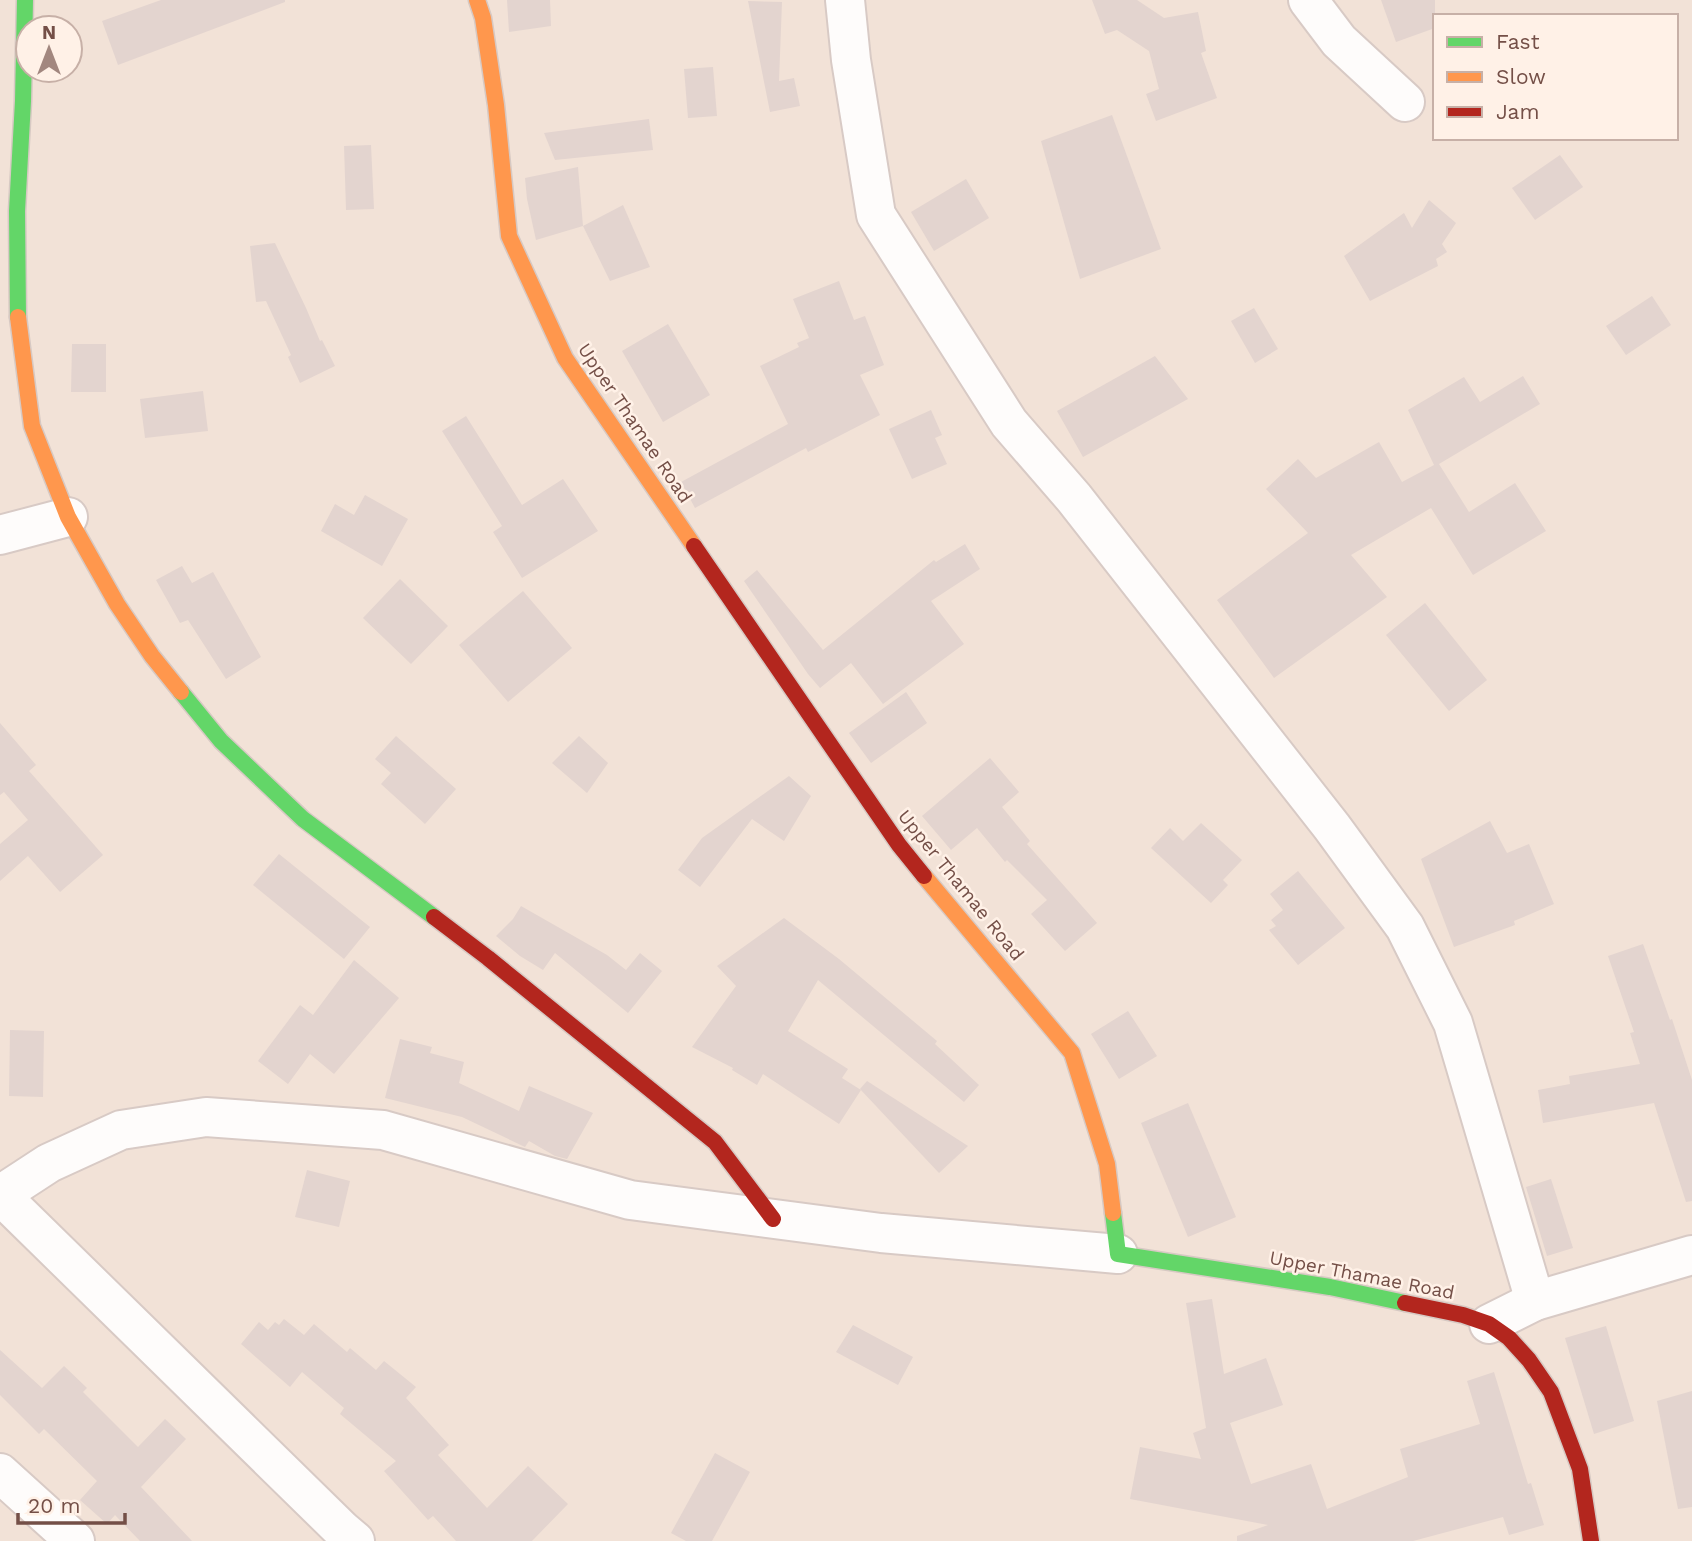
<svg xmlns="http://www.w3.org/2000/svg" width="1692" height="1541" viewBox="0 0 1692 1541" font-family="'Work Sans',sans-serif">
  <style>
    .residential { fill: #f2e2d7; fill-rule: evenodd }
    .building { fill: #e3d4cf }
    .lines { fill: none; stroke-linecap: round; stroke-linejoin: round }
    .street-casing { stroke: #d8cac5; stroke-width: 42 }
    .fast-casing { stroke: #d7c9c3; stroke-width: 19 }
    .slow-casing { stroke: #d7c9c3; stroke-width: 19 }
    .jam-casing { stroke: #d7c9c3; stroke-width: 19 }
    .street { stroke: #fefcfb; stroke-width: 38 }
    .fast { stroke: #63d668; stroke-width: 16 }
    .slow { stroke: #ff974d; stroke-width: 16 }
    .jam { stroke: #b3261e; stroke-width: 16 }
    .labels { text-anchor: middle; dominant-baseline: central; stroke-width: 5; stroke-linejoin: round; paint-order: stroke }
    .street-label { font-size: 19px; fill: #744f47; stroke: #fff1e7 }
  </style>
  <rect width="100%" height="100%" fill="#f7eee7"/>
  <path class="residential" d="M0,0h1692v1541h-1692zM1435,16h241v122h-241zM28,28h42v42h-42z"/>
  <g class="building">
    <path d="M161,0h124v2l-167,63 -16,-44z"/>
    <path d="M507,0h43l1,26 -42,6z"/>
    <path d="M1092,0h45l27,18 34,-6 8,39 -5,2 16,45 -61,23 -10,-27 13,-5 -10,-38 -32,-21 -12,4z"/>
    <path d="M1381,0h54v28l-39,14z"/>
    <path d="M748,1l34,1 -3,79 15,-3 6,28 -30,6z"/>
    <path d="M713,67l4,49 -29,2 -4,-49z"/>
    <path d="M1112,115l49,134 -81,30 -39,-138z"/>
    <path d="M649,119l4,31 -98,10 -11,-27z"/>
    <path d="M371,145l3,64 -28,1 -2,-64z"/>
    <path d="M1560,155l23,32 -48,33 -23,-32z"/>
    <path d="M578,167l5,59 -47,14 -9,-41 -2,-21z"/>
    <path d="M966,179l23,39 -55,33 -23,-39z"/>
    <path d="M1429,200l27,23 -14,21 5,8 -11,7 2,7 -68,35 -26,-45 60,-43 8,15z"/>
    <path d="M623,205l27,62 -40,14 -27,-55z"/>
    <path d="M275,243l31,65 14,33 2,-1 13,26 -35,17 -12,-26 3,-2 -25,-54 -10,1 -6,-56z"/>
    <path d="M839,281l15,39 11,-4 19,49 -24,10 20,40 -72,37 -2,-4 -111,60 -14,-26 107,-58 -28,-58 39,-19 -2,-4 12,-5 -16,-39z"/>
    <path d="M1652,296l19,29 -45,30 -20,-29z"/>
    <path d="M1254,308l24,41 -23,14 -24,-42z"/>
    <path d="M668,324l42,71 -47,27 -41,-71z"/>
    <path d="M72,344h34v48h-35z"/>
    <path d="M1155,356l33,43 -105,58 -26,-46z"/>
    <path d="M1523,376l17,28 -101,60 30,48 46,-29 31,48 -73,44 -42,-67 -80,47 36,42 -113,81 -57,-78 91,-67 -42,-44 32,-30 18,19 63,-36 23,40 32,-17 -26,-55 56,-33 16,25z"/>
    <path d="M203,391l5,40 -63,7 -5,-39z"/>
    <path d="M931,410l11,25 -7,3 12,26 -35,15 -23,-50z"/>
    <path d="M466,416l56,89 41,-26 35,52 -76,47 -29,-46 9,-6 -60,-95z"/>
    <path d="M365,495l43,24 -26,47 -61,-35 14,-27 19,11z"/>
    <path d="M965,544l15,25 -49,32 33,43 -81,60 -32,-41 -31,25 -12,-14 -64,-93 13,-11 66,80 111,-90 2,2z"/>
    <path d="M182,566l10,17 21,-11 48,85 -35,22 -38,-59 -8,3 -24,-43z"/>
    <path d="M400,579l48,47 -37,38 -48,-46z"/>
    <path d="M523,591l49,57 -64,54 -49,-57z"/>
    <path d="M1425,603l62,77 -38,31 -63,-76z"/>
    <path d="M906,692l21,31 -56,40 -22,-30z"/>
    <path d="M0,723l36,42 -7,6 74,84 -43,37 -32,-36 -28,25v-37l28,-24 -24,-28 -4,3z"/>
    <path d="M396,736l60,53 -31,35 -44,-40 10,-11 -16,-14z"/>
    <path d="M579,736l29,27 -21,30 -35,-30z"/>
    <path d="M990,758l29,34 -17,15 28,34 -3,3 70,79 -32,28 -34,-37 16,-14 -40,-40 -2,2 -28,-34 -26,22 -29,-34z"/>
    <path d="M789,776l22,20 -27,45 -32,-22 -52,68 -22,-17 24,-32z"/>
    <path d="M1490,821l17,32 22,-9 25,60 -40,17 1,4 -61,22 -33,-88z"/>
    <path d="M1201,823l41,37 -19,20 5,5 -17,18 -60,-55 19,-20 13,13z"/>
    <path d="M279,854l91,73 -26,32 -91,-74z"/>
    <path d="M1298,871l47,57 -47,37 -29,-35 7,-4 -5,-6 12,-10 -13,-16z"/>
    <path d="M521,906l86,49 19,15 14,-17 22,18 -34,42 -73,-60 -12,17 -23,-14 -24,-20 17,-17z"/>
    <path d="M784,918l55,41 98,82 -2,3 44,41 -15,17 -146,-122 -30,51 60,38 -6,9 19,12 -22,34 -76,-50 -6,11 -25,-15 1,-2 -41,-21 44,-61 -19,-20z"/>
    <path d="M1643,944l27,76 2,-1 20,61v121l-6,1 -32,-99 -111,20 -5,-33 32,-6 -1,-8 71,-12 -10,-31 4,-1 -26,-76z"/>
    <path d="M354,960l45,38 -65,76 -24,-20 -22,30 -30,-23 42,-56 13,10z"/>
    <path d="M1128,1011l29,45 -38,23 -28,-45z"/>
    <path d="M10,1030l34,1 -1,66 -34,-1z"/>
    <path d="M400,1039l32,8 -2,6 34,9 -5,21 60,28 10,-25 64,27 -26,46 -12,-3 -26,-15 -4,6 -63,-30 -77,-19z"/>
    <path d="M867,1081l101,65 -29,27 -79,-84z"/>
    <path d="M1188,1103l48,114 -48,20 -47,-114z"/>
    <path d="M307,1170l43,11 -11,46 -44,-10z"/>
    <path d="M1551,1179l22,69 -26,8 -21,-69z"/>
    <path d="M1212,1299l12,75 42,-16 17,47 -53,18 21,61 60,-20 16,45 81,-32 -8,-28 80,-25 -13,-43 27,-9 34,112 3,-1 13,42 -35,10 -6,-18 -90,24h-176v-5l31,-11 -138,-26 10,-52 61,12 -8,-26 13,-5 -20,-125z"/>
    <path d="M284,1319l20,16 10,-11 33,28 3,-4 26,22 8,-9 32,26 -10,11 43,47 -11,10 49,53 41,-42 40,38 -36,37h-76l-23,-25 -5,4 -44,-49 12,-10 -56,-47 4,-6 -42,-36 -12,15 -49,-43 18,-22 9,8 7,-8 4,3z"/>
    <path d="M853,1325l60,32 -15,28 -62,-33z"/>
    <path d="M1606,1326l28,95 -40,13 -29,-96z"/>
    <path d="M0,1350l42,38 22,-22 23,22 -4,4 55,55 27,-28 21,20 -45,48 51,54h-52l-25,-26 -8,9 -27,-24 17,-19 -53,-52 -5,5 -39,-39z"/>
    <path d="M1692,1391v116l-14,2 -21,-108z"/>
    <path d="M715,1453l35,19 -38,69h-26l-15,-8z"/>
  </g>
  <g class="lines">
    <g class="street-casing">
      <g id="street">
        <path d="M845,0l6,60 25,155 133,208 65,75 258,329 73,100 48,96 82,278"/>
        <path d="M1308,0l31,41 66,61"/>
        <path d="M0,535l68,-18"/>
        <path d="M0,1195l49,-32 72,-33 85,-13 177,13 247,70 251,33 237,21"/>
        <path d="M0,1195l342,335 13,11"/>
        <path d="M1489,1324l46,-23 157,-46"/>
        <path d="M0,1473l75,68"/>
      </g>
    </g>
    <g class="fast-casing">
      <g id="fast">
        <path d="M18,317l-1,-106 6,-110 2,-101"/>
        <path d="M181,692l40,49 82,78 131,98"/>
        <path d="M1113,1213l5,41 212,33 75,16"/>
      </g>
    </g>
    <g class="slow-casing">
      <g id="slow">
        <path d="M477,0l6,18 13,87 13,131 56,122 129,188"/>
        <path d="M18,317l14,109 36,91 49,87 35,52 29,36"/>
        <path d="M924,876l148,177 35,111 6,49"/>
      </g>
    </g>
    <g class="jam-casing">
      <g id="jam">
        <path d="M694,546l205,299 25,31"/>
        <path d="M434,917l54,41 227,184 58,77"/>
        <path d="M1405,1303l58,12 26,9 20,14 20,22 22,32 29,77 11,72"/>
      </g>
    </g>
    <use href="#street" class="street"/>
    <use href="#fast" class="fast"/>
    <use href="#slow" class="slow"/>
    <use href="#jam" class="jam"/>
  </g>
  <g class="labels">
    <g class="street-label">
      <text transform="translate(635 423) rotate(56)">Upper Thamae Road</text>
      <text transform="translate(961 885) rotate(51)">Upper Thamae Road</text>
      <text transform="translate(1362 1275) rotate(11)">Upper Thamae Road</text>
    </g>
  </g>
  <rect x="1433" y="14" width="245" height="126" fill="#fff1e7" stroke="#c7b0a7" stroke-width="2"/>
  <rect x="1447" y="37" width="35" height="10" fill="#63d668" stroke="#c7b0a7" stroke-width="2"/>
  <text x="1496" y="49" font-size="21" fill="#744f47">Fast</text>
  <rect x="1447" y="72" width="35" height="10" fill="#ff974d" stroke="#c7b0a7" stroke-width="2"/>
  <text x="1496" y="84" font-size="21" fill="#744f47">Slow</text>
  <rect x="1447" y="107" width="35" height="10" fill="#b3261e" stroke="#c7b0a7" stroke-width="2"/>
  <text x="1496" y="119" font-size="21" fill="#744f47">Jam</text>
  <g transform="translate(49 49)"><circle r="33" fill="#fff1e7" stroke="#c7b0a7" stroke-width="2"/>
  <path d="M0-5L12 26L0 18L-12 26Z" fill="#a2877f"/>
  <text y="-10" font-size="19" font-weight="bold" text-anchor="middle" fill="#744f47">N</text>
  </g>
  <path d="M18 1513v10h107v-10" fill="none" stroke="#744f47" stroke-width="3.5"/>
  <text x="28" y="1513" font-size="21" fill="#744f47" stroke="#fff1e7" stroke-width="5" paint-order="stroke">20 m</text>
</svg>
